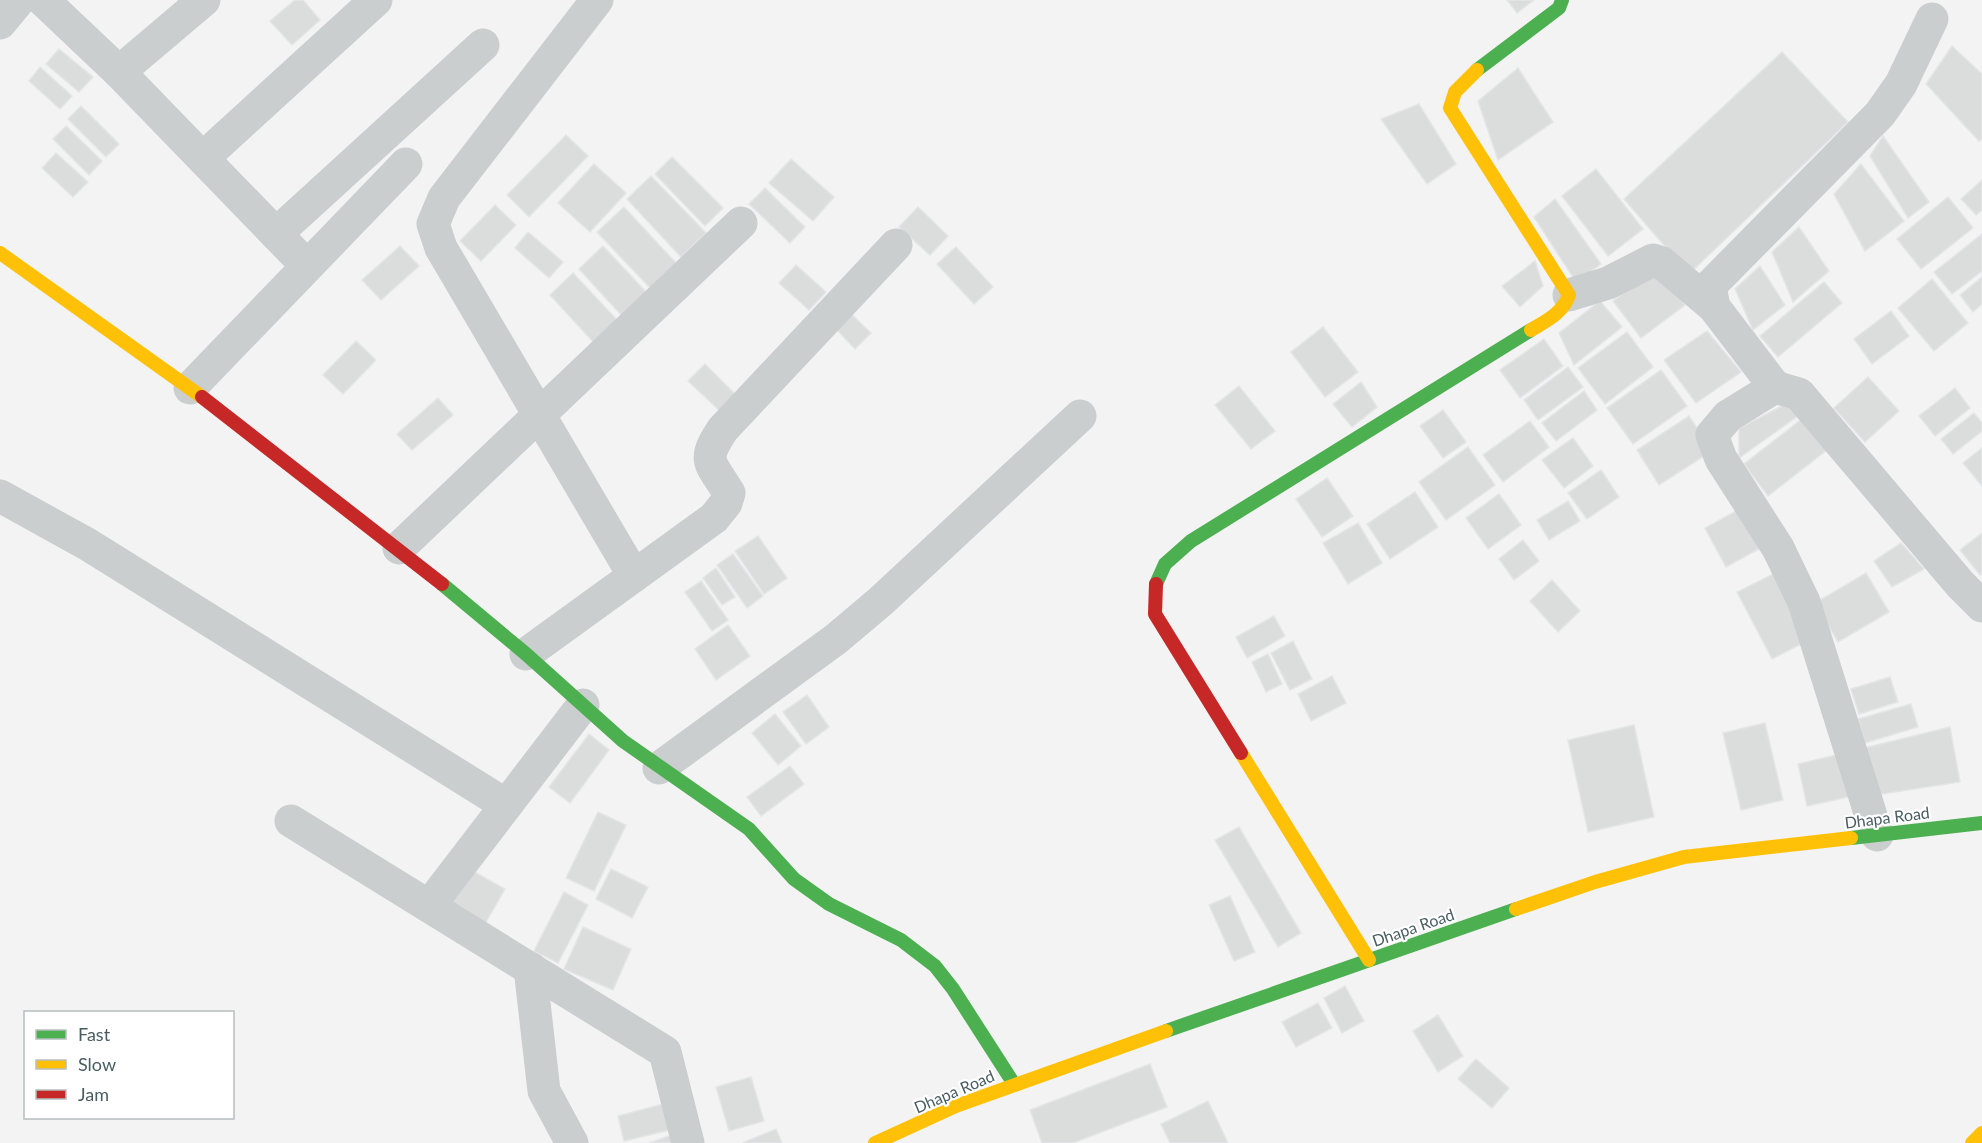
<svg xmlns="http://www.w3.org/2000/svg" width="1982" height="1143" viewBox="0 0 1982 1143" font-family="Lato,sans-serif">
  <style>
    .building { fill: #dbdcdc; stroke: #e4e5e6; stroke-width: 1.5 }
    .lines { fill: none; stroke-linecap: round; stroke-linejoin: round }
    .street { stroke: #cacece; stroke-width: 33 }
    .fast { stroke: #4caf50; stroke-width: 14 }
    .slow { stroke: #ffc107; stroke-width: 14 }
    .jam { stroke: #c62828; stroke-width: 14 }
    .labels { text-anchor: middle; dominant-baseline: central; stroke-width: 4.5; stroke-linejoin: round; paint-order: stroke }
    .street-label { font-size: 16px; fill: #495d60; stroke: #fff }
  </style>
  <rect width="100%" height="100%" fill="#f3f3f3"/>
  <g class="building">
    <path d="M295,0h8l17,20 -28,25 -22,-24z"/>
    <path d="M1507,0h27l-17,13z"/>
    <path d="M1952,46l30,28v65l-3,2 -53,-57z"/>
    <path d="M59,49l34,28 -14,15 -33,-28z"/>
    <path d="M1782,52l66,70 -159,152 -65,-75z"/>
    <path d="M40,67l32,29 -12,13 -31,-28z"/>
    <path d="M1518,68l35,54 -55,38 -20,-59z"/>
    <path d="M1419,104l37,60 -29,20 -46,-65z"/>
    <path d="M81,106l38,38 -13,13 -38,-38z"/>
    <path d="M66,126l36,35 -13,14 -36,-36z"/>
    <path d="M566,135l22,21 -59,61 -22,-22z"/>
    <path d="M1883,136l46,66 -21,16 -38,-62z"/>
    <path d="M56,153l32,29 -15,15 -31,-29z"/>
    <path d="M672,157l51,51 -18,18 -50,-52z"/>
    <path d="M791,159l43,38 -21,24 -44,-38z"/>
    <path d="M594,164l32,29 -36,39 -32,-29z"/>
    <path d="M1861,164l43,57 -39,30 -31,-57z"/>
    <path d="M1596,169l47,60 -35,27 -46,-60z"/>
    <path d="M651,176l55,57 -25,24 -54,-58z"/>
    <path d="M1982,180v30l-6,5 -15,-16z"/>
    <path d="M765,188l40,39 -15,16 -41,-39z"/>
    <path d="M1948,197l25,31 -52,41 -24,-30z"/>
    <path d="M1555,199l46,65 -25,18 -42,-65z"/>
    <path d="M495,205l21,20 -35,36 -21,-20z"/>
    <path d="M624,207l53,57 -26,25 -54,-57z"/>
    <path d="M918,207l30,29 -18,19 -31,-28z"/>
    <path d="M1799,227l30,44 -36,31 -21,-50z"/>
    <path d="M528,232l35,30 -14,16 -34,-30z"/>
    <path d="M1982,234v37l-30,23 -18,-22z"/>
    <path d="M400,246l19,20 -38,34 -19,-20z"/>
    <path d="M603,246l45,48 -25,23 -44,-48z"/>
    <path d="M956,247l37,40 -19,17 -37,-40z"/>
    <path d="M1535,261l8,25 -23,21 -18,-21z"/>
    <path d="M796,265l30,27 -17,18 -30,-27z"/>
    <path d="M1760,266l25,39 -32,25 -18,-41z"/>
    <path d="M1657,268l28,37 -44,33 -28,-37z"/>
    <path d="M573,273l46,49 -24,22 -45,-49z"/>
    <path d="M1982,277v27l-9,8 -13,-17z"/>
    <path d="M1932,279l36,44 -34,28 -36,-43z"/>
    <path d="M1824,282l18,21 -64,54 -18,-21z"/>
    <path d="M1600,301l22,26 -48,38 -15,-32z"/>
    <path d="M1891,311l18,25 -37,28 -18,-25z"/>
    <path d="M849,312l22,21 -16,16 -18,-19z"/>
    <path d="M1323,327l35,45 -33,25 -34,-45z"/>
    <path d="M1707,331l34,41 -45,31 -32,-43z"/>
    <path d="M1627,332l26,35 -48,37 -27,-36z"/>
    <path d="M1544,339l19,27 -43,32 -20,-28z"/>
    <path d="M356,341l20,19 -33,34 -20,-19z"/>
    <path d="M705,364l31,31 -16,16 -32,-30z"/>
    <path d="M1568,367l15,20 -45,33 -14,-20z"/>
    <path d="M1661,370l26,36 -54,38 -26,-36z"/>
    <path d="M1868,377l31,34 -34,31 -31,-34z"/>
    <path d="M1361,382l16,25 -25,20 -19,-23z"/>
    <path d="M1239,386l36,45 -24,18 -36,-44z"/>
    <path d="M1955,388l15,20 -35,28 -16,-20z"/>
    <path d="M1584,391l13,19 -41,31 -14,-18z"/>
    <path d="M438,398l15,17 -41,35 -15,-16z"/>
    <path d="M1786,404l19,7 -66,47v-30z"/>
    <path d="M1443,410l23,32 -23,16 -23,-32z"/>
    <path d="M1974,413l8,10v8l-29,23 -12,-15z"/>
    <path d="M1808,414l24,32 -64,50 -24,-32z"/>
    <path d="M1689,416l23,35 -53,34 -22,-35z"/>
    <path d="M1530,421l19,26 -46,35 -20,-27z"/>
    <path d="M1573,438l20,28 -29,22 -22,-28z"/>
    <path d="M1468,447l27,38 -49,35 -27,-38z"/>
    <path d="M1982,448v38l-19,-23z"/>
    <path d="M1601,470l18,27 -32,22 -19,-26z"/>
    <path d="M1327,478l26,38 -31,21 -26,-38z"/>
    <path d="M1415,492l23,35 -48,32 -23,-35z"/>
    <path d="M1499,494l22,31 -33,24 -22,-31z"/>
    <path d="M1568,501l12,20 -31,19 -12,-20z"/>
    <path d="M1747,505l21,39 -42,23 -21,-39z"/>
    <path d="M1358,523l24,40 -34,21 -25,-41z"/>
    <path d="M1982,533v41l-2,1 -20,-25z"/>
    <path d="M758,536l29,42 -23,16 -29,-43z"/>
    <path d="M1523,540l16,21 -25,19 -15,-21z"/>
    <path d="M1901,543l23,26 -32,18 -18,-26z"/>
    <path d="M733,554l30,42 -16,12 -30,-43z"/>
    <path d="M716,568l19,29 -13,8 -19,-27z"/>
    <path d="M1781,570l34,67 -43,22 -35,-67z"/>
    <path d="M1866,573l23,39 -51,30 -23,-39z"/>
    <path d="M1552,580l28,31 -22,21 -28,-31z"/>
    <path d="M701,581l27,39 -16,11 -27,-39z"/>
    <path d="M1274,616l11,20 -38,22 -11,-21z"/>
    <path d="M728,625l22,31 -34,24 -21,-31z"/>
    <path d="M1293,641l19,38 -22,11 -19,-37z"/>
    <path d="M1268,654l14,30 -16,8 -14,-30z"/>
    <path d="M1332,676l14,27 -35,18 -13,-27z"/>
    <path d="M1890,677l8,25 -39,12 -8,-25z"/>
    <path d="M807,695l22,32 -23,17 -23,-32z"/>
    <path d="M1911,704l7,23 -53,16 -7,-24z"/>
    <path d="M775,714l26,32 -23,19 -26,-32z"/>
    <path d="M1765,723l18,77 -42,10 -18,-77z"/>
    <path d="M1634,725l20,92 -66,15 -20,-92z"/>
    <path d="M1950,727l10,55 -84,13 -12,-47z"/>
    <path d="M589,734l20,16 -39,53 -21,-16z"/>
    <path d="M1849,752l9,43 -51,11 -9,-42z"/>
    <path d="M790,766l14,18 -43,32 -14,-19z"/>
    <path d="M598,812l28,13 -32,66 -28,-13z"/>
    <path d="M1239,827l62,106 -23,14 -63,-107z"/>
    <path d="M464,866l41,23 -23,40 -41,-24z"/>
    <path d="M611,869l37,18 -16,31 -36,-19z"/>
    <path d="M564,892l24,13 -30,58 -24,-12z"/>
    <path d="M1230,896l25,56 -21,9 -25,-56z"/>
    <path d="M583,927l48,22 -18,41 -49,-21z"/>
    <path d="M1345,986l19,35 -22,12 -18,-35z"/>
    <path d="M1318,1003l14,25 -36,19 -14,-25z"/>
    <path d="M1438,1015l25,41 -25,16 -25,-41z"/>
    <path d="M1476,1059l33,29 -17,20 -34,-29z"/>
    <path d="M1150,1064l17,43 -94,36h-31l-12,-33z"/>
    <path d="M751,1077l13,44 -35,10 -13,-44z"/>
    <path d="M1208,1101l20,42h-58l-9,-19z"/>
    <path d="M667,1103l7,26 -50,12 -6,-25z"/>
    <path d="M776,1129l6,14h-40z"/>
    <path d="M675,1134l3,9h-29z"/>
  </g>
  <g class="lines">
    <g class="street">
      <path d="M43,0l76,72 188,194"/>
      <path d="M597,0l-153,198 -11,26 8,24 193,328"/>
      <path d="M0,23l19,-23"/>
      <path d="M119,72l85,-72"/>
      <path d="M203,158l173,-158"/>
      <path d="M276,234l207,-189"/>
      <path d="M1569,295l39,-12 45,-23 9,3 52,44"/>
      <path d="M1775,387l-61,-80 -4,-21 170,-172 21,-30 31,-65"/>
      <path d="M190,388l216,-224"/>
      <path d="M0,496l87,48 419,261"/>
      <path d="M399,548l342,-325"/>
      <path d="M526,654l188,-136 12,-15 3,-10c-19,-32 -28,-31 -6,-64l173,-184"/>
      <path d="M659,768l177,-129 45,-38 199,-185"/>
      <path d="M291,821l374,231 23,91"/>
      <path d="M1877,835l-73,-233 -26,-54 -57,-89 -9,-24 16,-19 47,-29 24,7 161,190 22,22"/>
      <path d="M429,906l154,-201"/>
      <path d="M530,968l14,123 28,52"/>
    </g>
    <g class="fast">
      <path d="M1477,70l82,-62 3,-8"/>
      <path d="M442,584l84,70 97,87 126,88 45,50 35,25 72,36 34,26 18,23 61,95"/>
      <path d="M1156,584l9,-20 26,-23 340,-211"/>
      <path d="M1851,838l131,-15"/>
      <path d="M1166,1031l350,-122"/>
    </g>
    <g class="slow">
      <path d="M1477,70l-22,22 -5,16 119,187c-6,18 -23,26 -38,35"/>
      <path d="M0,253l202,144"/>
      <path d="M1241,753l128,207"/>
      <path d="M1516,909l79,-27 89,-25 167,-19"/>
      <path d="M875,1143l81,-37 210,-75"/>
      <path d="M1972,1143l10,-10"/>
    </g>
    <g class="jam">
      <path d="M202,397l240,187"/>
      <path d="M1156,584l-1,30 86,139"/>
    </g>
  </g>
  <g class="labels">
    <g class="street-label">
      <text transform="translate(1887 817) rotate(-7)">Dhapa Road</text>
      <text transform="translate(1413 927) rotate(-19)">Dhapa Road</text>
      <text transform="translate(954 1091) rotate(-23)">Dhapa Road</text>
    </g>
  </g>
  <rect x="24" y="1011" width="210" height="108" fill="#ffffff" stroke="#b6bebf" stroke-width="1.5"/>
  <rect x="36" y="1030" width="30" height="9" fill="#4caf50" stroke="#b6bebf" stroke-width="1.5"/>
  <text x="78" y="1041" font-size="18" fill="#495d60">Fast</text>
  <rect x="36" y="1060" width="30" height="9" fill="#ffc107" stroke="#b6bebf" stroke-width="1.5"/>
  <text x="78" y="1071" font-size="18" fill="#495d60">Slow</text>
  <rect x="36" y="1090" width="30" height="9" fill="#c62828" stroke="#b6bebf" stroke-width="1.5"/>
  <text x="78" y="1101" font-size="18" fill="#495d60">Jam</text>
</svg>
